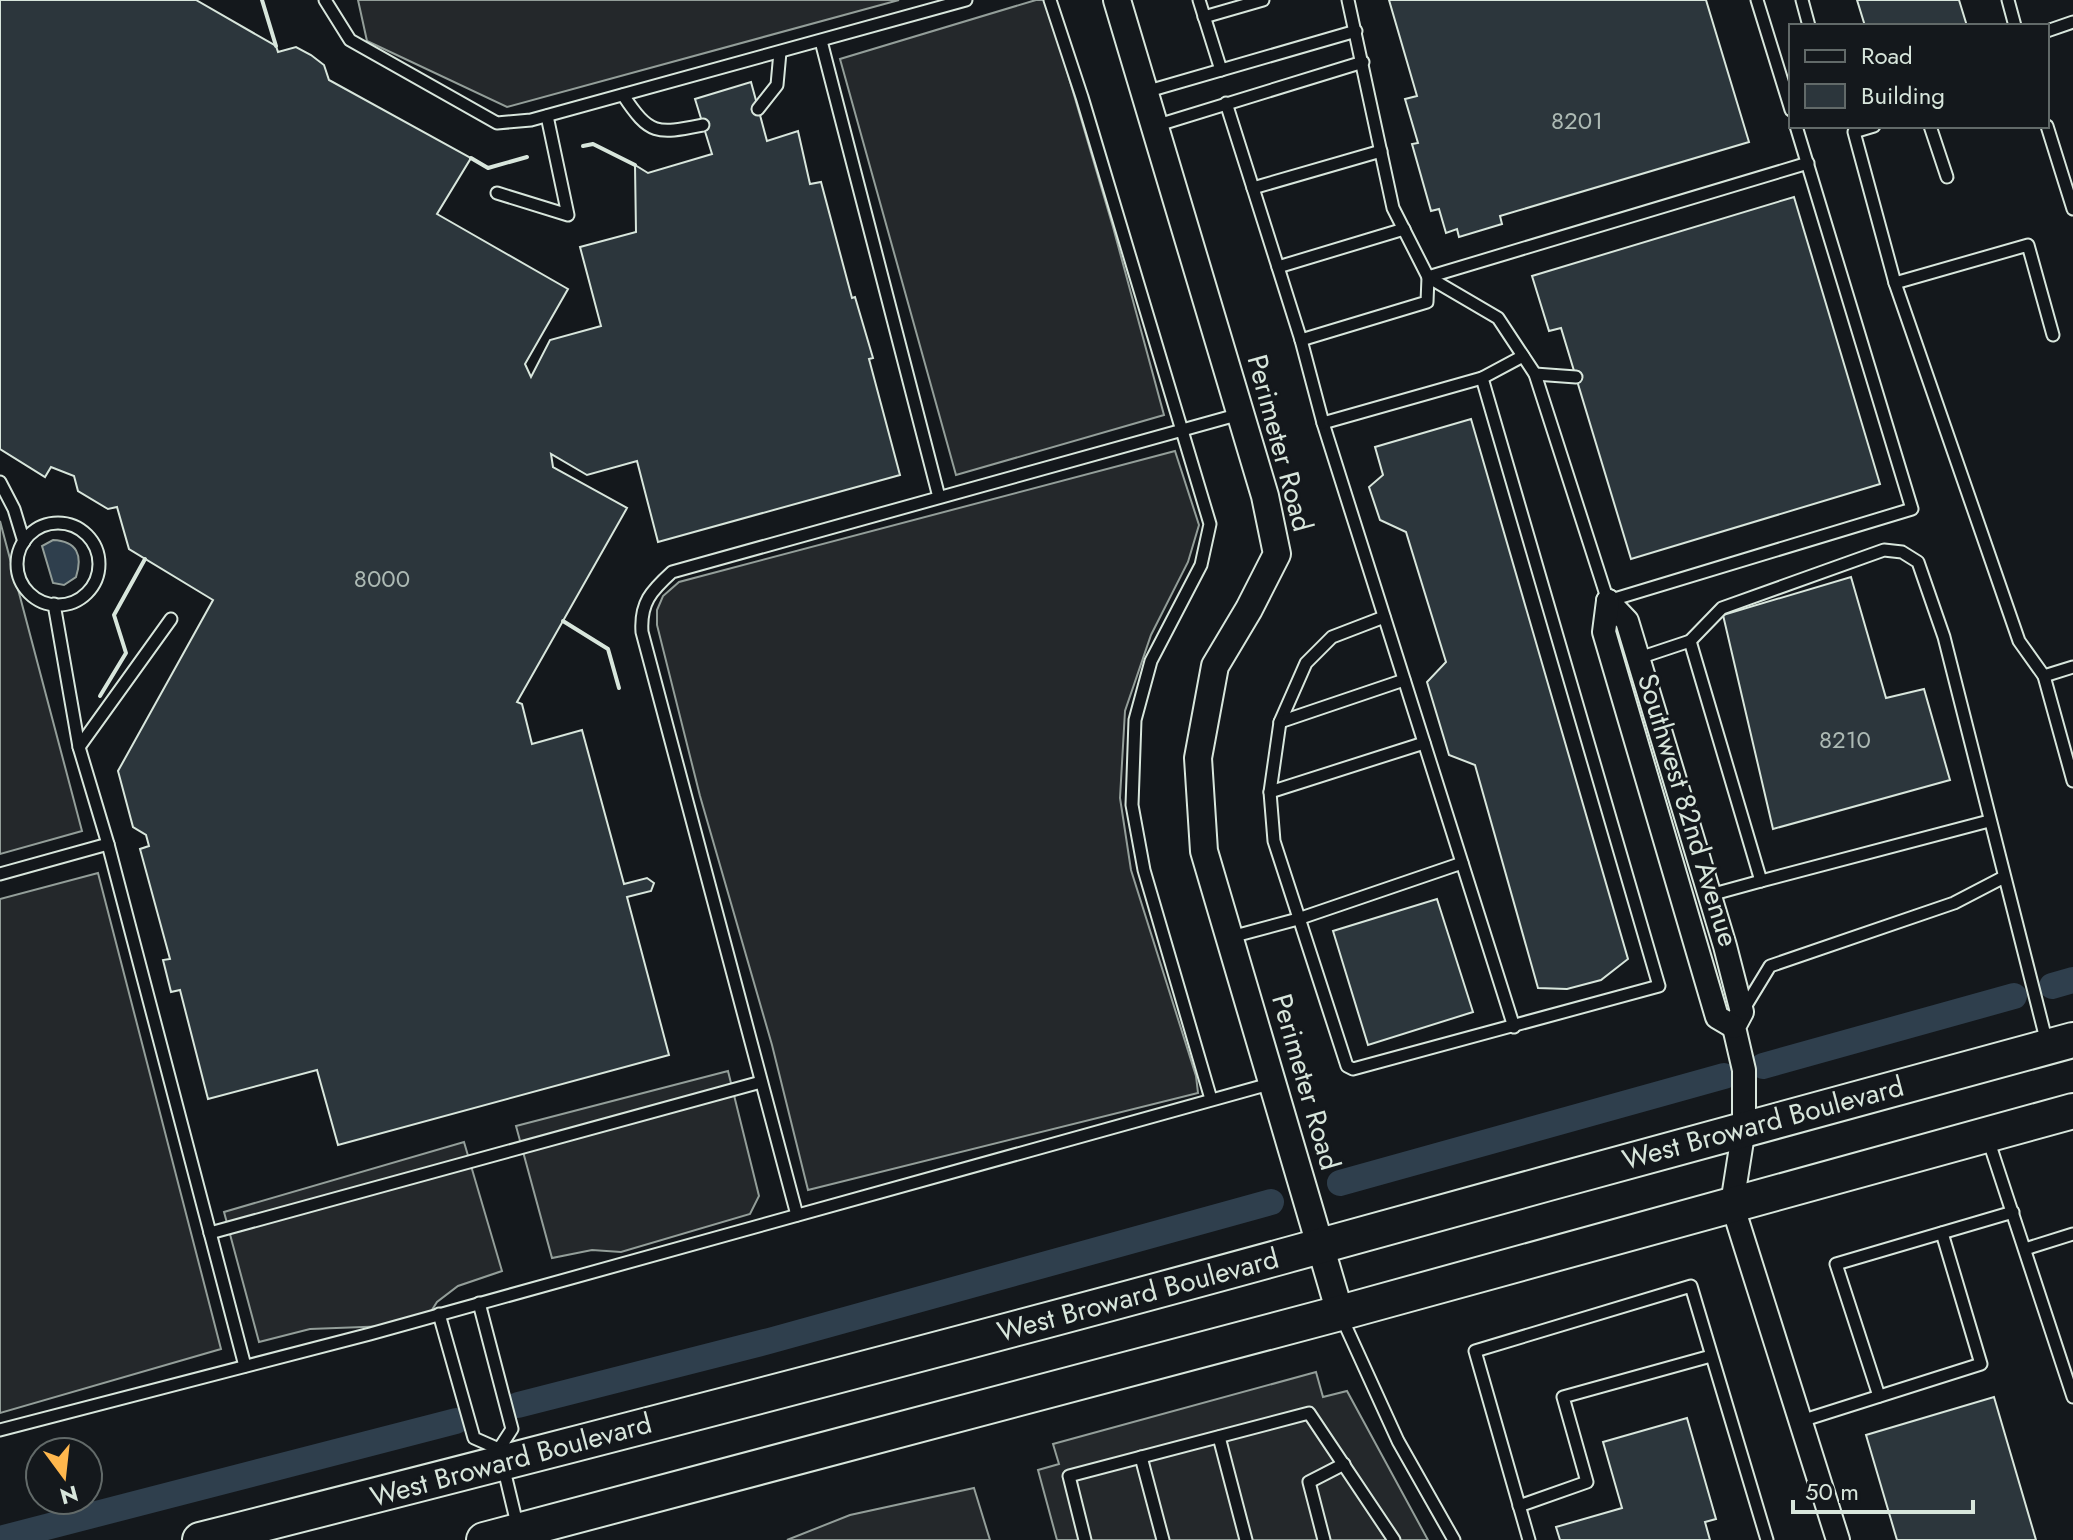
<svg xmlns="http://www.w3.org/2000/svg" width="2073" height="1540" viewBox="0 0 2073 1540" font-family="Jost,sans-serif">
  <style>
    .parking { fill: #24282b; stroke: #939e99; stroke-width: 2 }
    .water { fill: #2f3f4d; stroke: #939e99; stroke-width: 2 }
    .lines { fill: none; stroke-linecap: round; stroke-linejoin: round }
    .canal { stroke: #2f3f4d; stroke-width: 26 }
    .building { fill: #2c363c; stroke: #d8e6dc; stroke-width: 2 }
    .service-casing { stroke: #d8e6dc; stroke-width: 15 }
    .minor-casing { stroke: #d8e6dc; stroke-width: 26 }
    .tertiary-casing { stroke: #d8e6dc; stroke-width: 30 }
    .primary-casing { stroke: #d8e6dc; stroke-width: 38 }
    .service { stroke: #14181c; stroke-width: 11 }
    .minor { stroke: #14181c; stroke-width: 22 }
    .tertiary { stroke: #14181c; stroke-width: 26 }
    .primary { stroke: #14181c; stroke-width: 34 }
    .wall { stroke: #d8e6dc; stroke-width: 4 }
    .labels { text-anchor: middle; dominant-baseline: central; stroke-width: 6; stroke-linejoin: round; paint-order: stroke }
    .number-label { font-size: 24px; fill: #adbab4 }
    .street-label { font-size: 28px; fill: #d8e6dc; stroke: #14181c }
  </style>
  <rect width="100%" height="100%" fill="#14181c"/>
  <g class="parking">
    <path d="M358,0h541l-392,107 -140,-66z"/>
    <path d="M1036,0h10l67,227 51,188 -208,60 -116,-416z"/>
    <path d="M1175,451l24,74 -11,37 -37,73 -26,76 -5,87 11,72 65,206 2,17 -390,97 -36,-145 -72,-249 -43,-171v-15l6,-14 16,-14z"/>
    <path d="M0,521l82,310 -82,23z"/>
    <path d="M98,873l123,476 -221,64v-514z"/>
    <path d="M728,1071l31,125 -9,18 -129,38 -29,-2 -40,8 -36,-132z"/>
    <path d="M464,1142l38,129 -44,15 -21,16 -12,19 -9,4 -106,4 -51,13 -35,-130z"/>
    <path d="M1316,1372l7,25 24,-6 81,149h-371l-19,-70 21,-6 -6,-20z"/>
    <path d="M974,1488l16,52h-203l63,-25z"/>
  </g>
  <path class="water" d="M53,540c24,1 30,15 23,37l-12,8 -11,-2 -11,-37z"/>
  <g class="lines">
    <g class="canal">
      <path d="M2052,986l21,-6"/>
      <path d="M1763,1066l251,-70"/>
      <path d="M1340,1183l384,-107"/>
      <path d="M518,1405l251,-64 502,-139"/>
      <path d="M0,1539l456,-118"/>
    </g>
  </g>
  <g class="building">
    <path d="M0,0h196l80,46 2,6 18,-5 15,8 13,10 5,15 142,78 -34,56 131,75 -43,75 6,13 19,-37 51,-14 -21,-79 56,-15 -1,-67 13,8 64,-19 -17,-55 56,-17 16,59 31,-10 12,53 11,-2 31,116 3,-1 18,61 -4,1 31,116 -242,67 -21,-81 -50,14 -36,-21 2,13 74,41 -110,194 5,2 10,40 50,-14 42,154 23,-6 7,5 -3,8 -24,6 42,158 -331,90 -21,-75 -109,29 -28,-109 -9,2 -8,-32 7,-1 -30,-110 9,-3 -3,-11 -13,-8 -15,-56 95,-171 -84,-51 -12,-42 -9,2 -30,-18 -4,-15 -23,-9 -6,10 -45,-28z"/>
    <path d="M1389,0h317l43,142 -249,74 2,8 -43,13 -2,-8 -11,4 -7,-24 -8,2 -19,-67 6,-1 -13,-44 12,-3z"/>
    <path d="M1857,0h102l8,26h-102z"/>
    <path d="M1794,197l86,287 -249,75 -70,-231 -12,3 -17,-55z"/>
    <path d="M1471,419l157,540 -27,21 -34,9 -29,-1 -63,-223 -26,-10 -22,-73 19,-20 -40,-130 -26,-12 -11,-33 14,-12 -8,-28z"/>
    <path d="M1851,577l35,121 38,-9 26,91 -177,49 -50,-214z"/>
    <path d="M1437,899l36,113 -105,33 -35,-114z"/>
    <path d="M1994,1397l42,143h-139l-31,-105z"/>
    <path d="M1687,1418l29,101 -11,3 5,18h-150l-4,-13 66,-19 -19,-66z"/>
  </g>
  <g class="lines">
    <g class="service-casing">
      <g id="service">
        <path d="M325,0l25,40 147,83 34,-3 435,-120"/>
        <path d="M1050,0l32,97 128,427 -9,41 -50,96 -16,59 -3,85 12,65 67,229"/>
        <path d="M1199,0l22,70"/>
        <path d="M1348,0l45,208 35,69 70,41 37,56 73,227 304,-92 -116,-383"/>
        <path d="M1757,0l34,110"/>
        <path d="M1802,0l7,26"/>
        <path d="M2008,0l7,26"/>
        <path d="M1204,17l59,-17"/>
        <path d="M2047,31l26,-9"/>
        <path d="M821,41l118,456"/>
        <path d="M1145,92l211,-61"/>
        <path d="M623,95c27,41 34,39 80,30"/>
        <path d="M1226,103l27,85"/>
        <path d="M758,109l19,-24 3,-33"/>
        <path d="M1155,126l208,-64"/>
        <path d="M1874,126l-20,6 41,151 133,-38 25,90"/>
        <path d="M1930,126l17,51"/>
        <path d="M2047,126l26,83"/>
        <path d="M497,193l71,22 -21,-99"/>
        <path d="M1278,267l126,-38"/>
        <path d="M1895,283l124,358 25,35 29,105"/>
        <path d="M1301,340l-48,-152 128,-37"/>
        <path d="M1535,374l41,3"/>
        <path d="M1482,378l-159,45 191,604"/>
        <path d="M1323,423l-22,-83 126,-38 1,-25 380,-114"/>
        <path d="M0,482l14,27 10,33"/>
        <circle cx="58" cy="564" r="41"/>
        <path d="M54,604l25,143 29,97 137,522"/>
        <path d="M1384,617l-52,20 -26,26 -26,59 -10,70 4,49 73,225 6,3 306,-83 -177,-608 41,-22"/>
        <path d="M1690,641l71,240 228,-60"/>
        <path d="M1639,658l51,-17 32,-33 162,-58 18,2 16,10 26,75 103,406"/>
        <path d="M2044,676l29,-9"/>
        <path d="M1280,722l124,-42"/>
        <path d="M79,747l92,-128"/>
        <path d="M1270,792l154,-49"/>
        <path d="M0,874l108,-30"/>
        <path d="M1710,895l51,-14"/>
        <path d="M1231,937l67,-18 164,-56"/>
        <path d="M1742,1012l28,-46 184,-63 50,-26"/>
        <path d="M1988,1139l85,258"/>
        <path d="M797,1215l-155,-583c-2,-29 9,-41 30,-60l568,-158"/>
        <path d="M210,1233l551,-151"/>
        <path d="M2025,1249l48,-15"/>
        <path d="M479,1303l33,126 -13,20 19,79"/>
        <path d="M439,1314l35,124 25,11"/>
        <path d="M1341,1316l57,125 56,99"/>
        <path d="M1879,1396l-43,-132 177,-52"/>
        <path d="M1801,1421l180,-57 -39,-131"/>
        <path d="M0,1430l370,-96 903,-251"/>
        <path d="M1219,1437l27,103"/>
        <path d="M1141,1457l22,83"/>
        <path d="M1519,1506l68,-24 -24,-85 148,-41"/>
        <path d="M1085,1540l-16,-64 240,-63 85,127"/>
        <path d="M1324,1540l-15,-58 35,-18"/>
        <path d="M1529,1540l-54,-189 216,-65 76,254"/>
      </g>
    </g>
    <g class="minor-casing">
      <g id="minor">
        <path d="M1608,601l19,20 98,325 17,66 -8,15 10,43v58l-12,76 106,336"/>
        <path d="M1608,601l-4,31 113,385 17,10"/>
      </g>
    </g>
    <g class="tertiary-casing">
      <path id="tertiary" d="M1117,0l148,496 12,58 -28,55 -34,57 -17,92 6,93 136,462"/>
    </g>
    <g class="primary-casing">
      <g id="primary">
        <path d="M200,1540c362,-92 724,-185 1084,-284 263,-72 525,-146 789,-216"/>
        <path d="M484,1540l856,-227 733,-202"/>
      </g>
    </g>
    <use href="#service" class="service"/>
    <use href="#minor" class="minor"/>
    <use href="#tertiary" class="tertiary"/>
    <use href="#primary" class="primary"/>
    <g class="wall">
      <path d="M262,0l14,46"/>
      <path d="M583,146l10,-2 42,21"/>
      <path d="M471,158l17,10 39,-11"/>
      <path d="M563,621l45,28 11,39"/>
      <path d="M100,696l26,-43 -12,-38 31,-56"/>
    </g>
  </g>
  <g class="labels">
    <g class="number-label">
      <text x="1577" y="120">8201</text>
      <text x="382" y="578">8000</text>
      <text x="1845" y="739">8210</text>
    </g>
    <g class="street-label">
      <text transform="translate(1280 443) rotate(75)">Perimeter Road</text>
      <text transform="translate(1688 810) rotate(73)">Southwest 82nd Avenue</text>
      <text transform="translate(1306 1082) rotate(74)">Perimeter Road</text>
      <text transform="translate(1763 1123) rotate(-15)">West Broward Boulevard</text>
      <text transform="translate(1138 1295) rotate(-15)">West Broward Boulevard</text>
      <text transform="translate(511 1460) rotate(-15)">West Broward Boulevard</text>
    </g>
  </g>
  <rect x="1789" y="24" width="260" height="104" fill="#14181c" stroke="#626a69" stroke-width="2"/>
  <rect x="1805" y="50" width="40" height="12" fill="#14181c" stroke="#626a69" stroke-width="2"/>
  <text x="1861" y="64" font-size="24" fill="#d8e6dc">Road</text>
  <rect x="1805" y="84" width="40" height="24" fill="#2c363c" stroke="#626a69" stroke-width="2"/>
  <text x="1861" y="104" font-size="24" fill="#d8e6dc">Building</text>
  <g transform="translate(64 1476) rotate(165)"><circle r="38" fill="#14181c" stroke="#626a69" stroke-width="2"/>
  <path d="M0-6L14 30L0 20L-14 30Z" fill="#ffb74d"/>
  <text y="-12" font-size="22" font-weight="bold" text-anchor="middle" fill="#d8e6dc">N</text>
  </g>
  <path d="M1793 1500v12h180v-12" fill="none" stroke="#d8e6dc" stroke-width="4"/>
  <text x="1805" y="1500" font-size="24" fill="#d8e6dc" stroke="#14181c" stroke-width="6" paint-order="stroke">50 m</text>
</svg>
